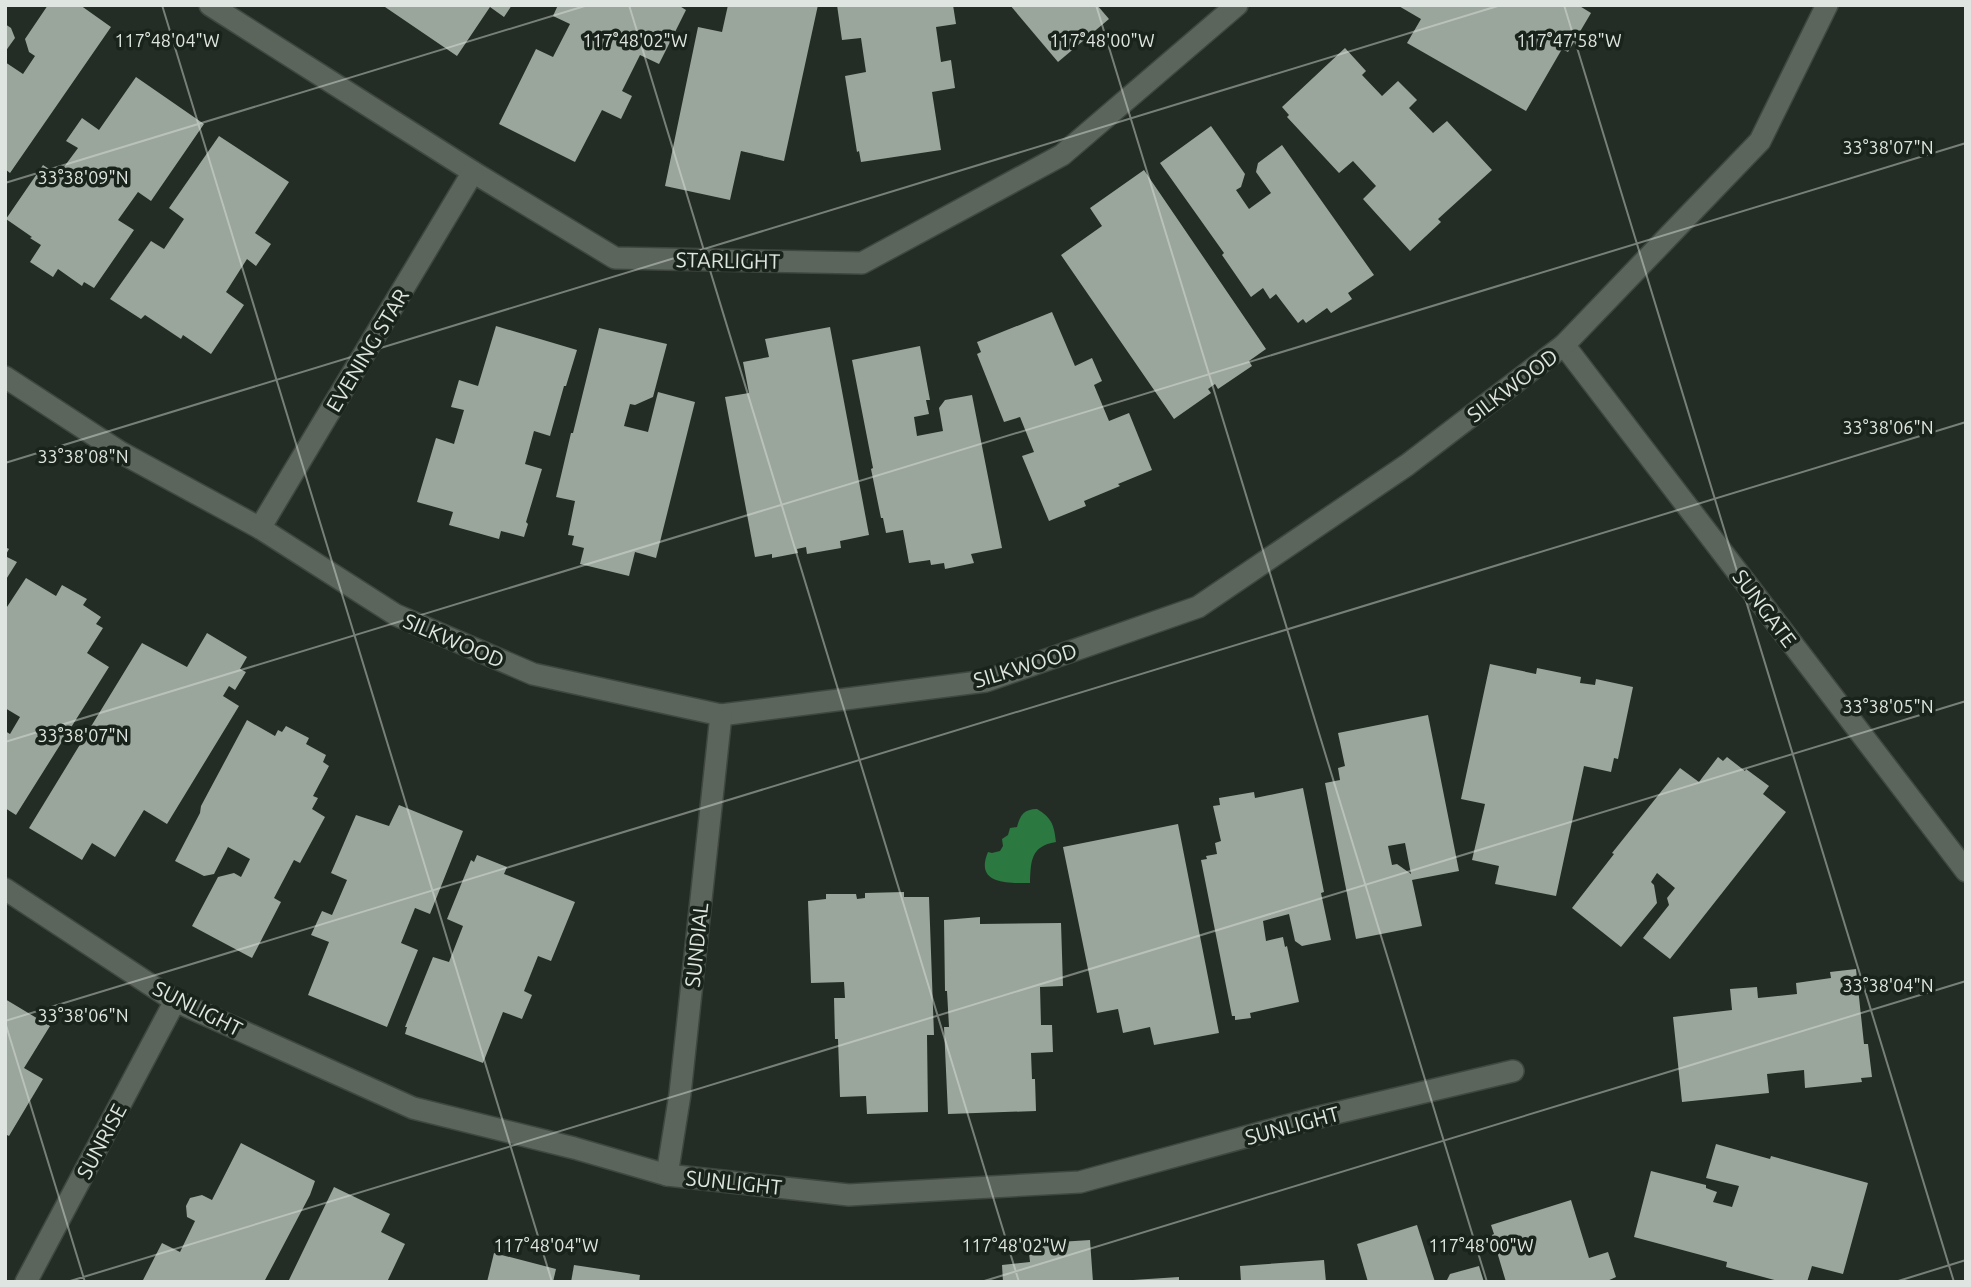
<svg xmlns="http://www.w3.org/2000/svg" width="1971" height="1287" viewBox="0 0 1971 1287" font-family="Ubuntu,sans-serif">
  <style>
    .water { fill: #2c7841 }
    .building { fill: #9aa59b; fill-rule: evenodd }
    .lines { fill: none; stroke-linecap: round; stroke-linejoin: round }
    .minor-casing { stroke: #3f4740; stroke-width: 24 }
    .minor { stroke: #5b655c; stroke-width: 21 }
    .ticks { fill: none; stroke: #dfe5e0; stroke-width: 2; stroke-opacity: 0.45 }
    .labels { text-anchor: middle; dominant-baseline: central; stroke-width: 7; stroke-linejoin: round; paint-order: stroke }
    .street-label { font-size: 21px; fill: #dfe5e0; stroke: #1a231b }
    .ticks-label { font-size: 18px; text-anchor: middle; fill: #dfe5e0; stroke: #1a231b; stroke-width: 7; stroke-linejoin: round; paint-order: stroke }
  </style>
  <rect width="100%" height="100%" fill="#232d25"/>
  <path class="water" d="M1037,809c15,9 17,16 19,33 -26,4 -25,20 -26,41 -21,0 -56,2 -42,-31l4,1 8,-2 3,-5 -1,-7 6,-4 2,-7 7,-1c3,-12 7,-18 20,-18z"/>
  <g class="building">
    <path d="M48,5h32l31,22 -101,146 -5,-4v-107l18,12 12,-18 -6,-4 -4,-13z"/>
    <path d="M386,5h126l-8,12 -14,-10 -33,49 -72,-49z"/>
    <path d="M558,5h120l8,5 -27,54 -19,-9 -18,36 10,5 -11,23 -19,-9 -27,52 -76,-38 37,-75 17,8 17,-33 -17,-8z"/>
    <path d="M728,5h90l-34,156 -43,-10 -11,49 -65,-14 33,-159 24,5z"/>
    <path d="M837,5h116l3,19 -20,3 5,35 10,-2 4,28 -23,4 9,58 -80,12 -2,-11 -2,1 -12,-76 21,-4 -5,-34 -19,2z"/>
    <path d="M1010,5h87l12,14 -51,43z"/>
    <path d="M1397,5h181l13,8 -23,39 -6,-3 -36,62 -119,-68 14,-24z"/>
    <path d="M5,24l6,4 4,10 -10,14z"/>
    <path d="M1345,48l21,23 -4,4 20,21 16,-15 19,19 -8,8 24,25 14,-12 45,49 -54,49 3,3 -31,29 -47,-52 13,-13 -23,-25 -14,12 -52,-56 2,-2 -7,-8z"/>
    <path d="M136,77l68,47 -53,77 -13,-9 -20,28 16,10 -40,58 -10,-6 -2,4 -24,-17 -5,8 -23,-15 11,-17 -11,-7 2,-1 -26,-18 37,-54 15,10 20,-27 -12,-7 16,-23 17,12z"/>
    <path d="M1211,126l34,48 -4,13 -5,3 13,19 22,-16 -15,-21 2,-9 24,-18 92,130 -26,18 4,6 -21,14 -4,-5 -21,15 -3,-4 -5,4 -22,-29 -6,5 -7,-11 -12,9 -29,-42 2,-2 -64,-90z"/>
    <path d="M219,136l70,46 -34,51 16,11 -15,22 -9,-7 -21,33 18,13 -33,49 -28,-19 -2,4 -36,-24 -4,4 -31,-20 41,-58 13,8 20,-30 -15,-11z"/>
    <path d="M1144,170l122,179 -17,12 3,5 -34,23 -3,-5 -7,5 3,4 -37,26 -113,-164 41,-29 -12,-18z"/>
    <path d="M1052,312l23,54 17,-8 10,23 -8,4 15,36 20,-8 23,57 -34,14 2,2 -36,15 2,5 -37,15 -27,-65 12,-4 -14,-35 -16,5 -27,-68 4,-2 -4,-10z"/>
    <path d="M496,326l81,24 -11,36h-2l-14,50 -16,-5 -9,33 17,5 -16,53 2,2 -4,13 -23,-6 -2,8 -50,-14 4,-13 -36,-10 19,-64 18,6 10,-34 -13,-3 8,-27 19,6z"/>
    <path d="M830,327l39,208 -29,6 1,7 -34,6 -1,-7 -9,2 1,4 -26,5v-4l-17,3 -30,-160 24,-4 -6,-31 26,-5 -4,-18z"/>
    <path d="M599,328l68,16 -14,53 -18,8 -5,-1 -6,22 24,6 10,-40 37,10 -39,156 -21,-6 -6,24 -49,-12 4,-16 -12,-3 2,-9 -6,-1 7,-34 -19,-4 15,-64h2z"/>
    <path d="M920,346l10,54h-4l3,14 -15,3 3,19 26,-5 -4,-23 6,-8 27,-5 30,153 -31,6 3,9 -29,6 -1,-6 -13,2 -1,-5 -21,3 -6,-33 -17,3 -3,-15h-2l-10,-49 2,-1 -21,-108z"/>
    <path d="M5,547l4,2 -4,7 12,6 -12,19z"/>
    <path d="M26,578l30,18 6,-11 25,14 -4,6 18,12 -5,7 7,4 -16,25 22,14 -93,148 -11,-7v-77l5,3 10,-17 -15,-9v-98z"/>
    <path d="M207,633l40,24 -7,12 6,3 -11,18 -6,-4 -6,10 16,10 -72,118 -23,-14 -29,47 -23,-14 -10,17 -53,-32 113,-185 45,24z"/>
    <path d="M1490,664l46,10 1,-6 44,9 -1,6 15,2 1,-6 37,8 -15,72 -4,-1 -3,14 -27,-6 -28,130 -61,-12 4,-18 -27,-6 13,-56 -24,-5z"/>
    <path d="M1428,715l31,156 -47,9 10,46 -66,13 -31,-156 15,-3 -2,-12 7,-2 -7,-33zM1405,843l6,31 -14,-10 -5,1 -4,-19z"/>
    <path d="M247,720l28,16 3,-6 4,2 4,-6 23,12 -3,6 20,11 -3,7 6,4 -16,30 5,2 -6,11 13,8 -25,46 -6,-3 -20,38 7,4 -29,56 -60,-32 26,-49 16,-4 7,4 9,-18 -22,-12 -14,27 -10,2 -29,-15 25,-48 1,-7z"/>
    <path d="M1718,757l5,4 4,-4 18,14 1,-2 23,17 -6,8 23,18 -116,147 -27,-21 26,-33 -2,-7 8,-10 -18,-15 -6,9 3,3 3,18 -36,44 -49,-39 42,-54 -2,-1 68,-85 19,14z"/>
    <path d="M1303,788l21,104 -3,1 10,47 -29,6 -7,-5 -6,-27 -26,7 3,20 17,-4 2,10 2,-1 12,56 -49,11 1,5 -16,2v-4h-3l-31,-156 6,-1 -1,-3 11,-2 -2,-11 6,-2 -8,-35 7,-1 -1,-7 35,-6 1,6z"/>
    <path d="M399,805l64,26 -33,83 -15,-6 -14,35 17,7 -31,77 -79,-32 21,-53 -18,-7 11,-24 10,4 15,-35 -16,-7 25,-58 33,11z"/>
    <path d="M1178,824l41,209 -65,12 -4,-18 -27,6 -5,-24 -21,4 -34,-166z"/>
    <path d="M477,855l30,12 -3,7 71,28 -24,59 -13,-5 -14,35 8,4 -10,24 -19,-7 -20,51 -78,-29 2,-7h-2l28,-70 16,5 14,-36 -16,-7 24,-59 3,2z"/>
    <path d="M904,892v5h25l5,138h-7l1,77 -61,2 -1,-18 -26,1 -2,-58h-3l-1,-41h11l-1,-16 -33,1 -3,-82 18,-2v-5h30l1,5 8,-1v-5z"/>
    <path d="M980,917v7l81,-1 2,63 -23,1 1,38h11l1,27 -22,1 1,26h3l1,32 -88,3 -4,-87h5l-2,-36h-2l-1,-71z"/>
    <path d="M1856,969l8,75h4l4,33 -11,1 1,4 -57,6 -1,-18 -37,4 2,19 -87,9 -9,-85 59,-7 -2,-21 27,-2 1,11 39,-4 -1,-11 35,-5 -1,-6z"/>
    <path d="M5,999l45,27 -26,42 19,11 -34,57 -4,-2z"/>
    <path d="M241,1143l74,38 -5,14 -46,87h-122l20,-39 18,9 15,-31 -8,-4 -1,-11 4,-8 12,-3 10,5z"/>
    <path d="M1716,1144l54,15 1,-3 97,27 -25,91 -31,-8 -5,16h-25l-56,-15 1,-5 -93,-25 17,-66 55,14v3l11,4 -4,10 19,5 7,-21 -33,-8z"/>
    <path d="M334,1187l56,27 -9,18 24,12 -18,38h-99z"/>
    <path d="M1571,1200l18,58 19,-6 8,25 -11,5h-99l-14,-47 2,-1 -3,-9z"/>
    <path d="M1417,1225l18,57h-67l-11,-38z"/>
    <path d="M1090,1240l3,42h-90l-1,-17 28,-3 -2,-18z"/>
    <path d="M494,1253l62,16 -3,13h-66z"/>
    <path d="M1324,1260l2,22h-85l-1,-16z"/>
    <path d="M574,1265l66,10 -1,7h-68z"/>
    <path d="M1479,1266l5,16h-38l4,-8z"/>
    <path d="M1179,1277v5h-46v-2z"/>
  </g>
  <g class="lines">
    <g class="minor-casing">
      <g id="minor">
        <path d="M210,5l263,167 142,86 247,5 200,-108 175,-150"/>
        <path d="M1564,345l402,526"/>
        <path d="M5,377l115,75 140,76 136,87 137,59 188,41 265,-34 212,-74 209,-142 157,-120 196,-204 67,-136"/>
        <path d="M260,528l213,-356"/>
        <path d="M5,889l170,112 238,107 161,40 93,27 182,20 231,-13 235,-64 198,-47"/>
        <path d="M667,1175l13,-81 41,-379"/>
        <path d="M26,1282l149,-281"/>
      </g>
    </g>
    <use href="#minor" class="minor"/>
  </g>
  <path class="ticks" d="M162,5l390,1277M629,5l390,1277M1096,5l391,1277M1564,5l390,1277M5,183l583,-178M5,463l1496,-458M5,742l1961,-599M5,1021l1961,-599M5,1022l80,260M67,1282l1899,-581M981,1282l985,-301M1895,1282l71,-22"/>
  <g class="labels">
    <g class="street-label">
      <text transform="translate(728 260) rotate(1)">STARLIGHT</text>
      <text transform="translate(367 350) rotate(-59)">EVENING STAR</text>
      <text transform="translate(1512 385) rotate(-37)">SILKWOOD</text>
      <text transform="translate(1765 608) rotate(53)">SUNGATE</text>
      <text transform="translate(454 640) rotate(23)">SILKWOOD</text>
      <text transform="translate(1025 665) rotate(-17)">SILKWOOD</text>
      <text transform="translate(696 945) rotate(-84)">SUNDIAL</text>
      <text transform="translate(198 1008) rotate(27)">SUNLIGHT</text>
      <text transform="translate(1292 1125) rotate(-15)">SUNLIGHT</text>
      <text transform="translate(101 1141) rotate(-62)">SUNRISE</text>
      <text transform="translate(734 1182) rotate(6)">SUNLIGHT</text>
    </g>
  </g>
  <g class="ticks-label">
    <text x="1569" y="47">117°47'58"W</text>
    <text x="167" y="47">117°48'04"W</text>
    <text x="635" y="47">117°48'02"W</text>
    <text x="1102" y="47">117°48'00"W</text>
    <text x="1888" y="154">33°38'07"N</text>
    <text x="83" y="184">33°38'09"N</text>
    <text x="1888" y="434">33°38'06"N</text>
    <text x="83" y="463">33°38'08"N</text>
    <text x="1888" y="713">33°38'05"N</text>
    <text x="83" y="742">33°38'07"N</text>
    <text x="1888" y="992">33°38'04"N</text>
    <text x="83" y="1022">33°38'06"N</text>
    <text x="546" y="1252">117°48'04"W</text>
    <text x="1014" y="1252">117°48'02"W</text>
    <text x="1481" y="1252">117°48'00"W</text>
  </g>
  <rect width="1971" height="1287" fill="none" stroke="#dfe5e0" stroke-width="14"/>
</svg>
